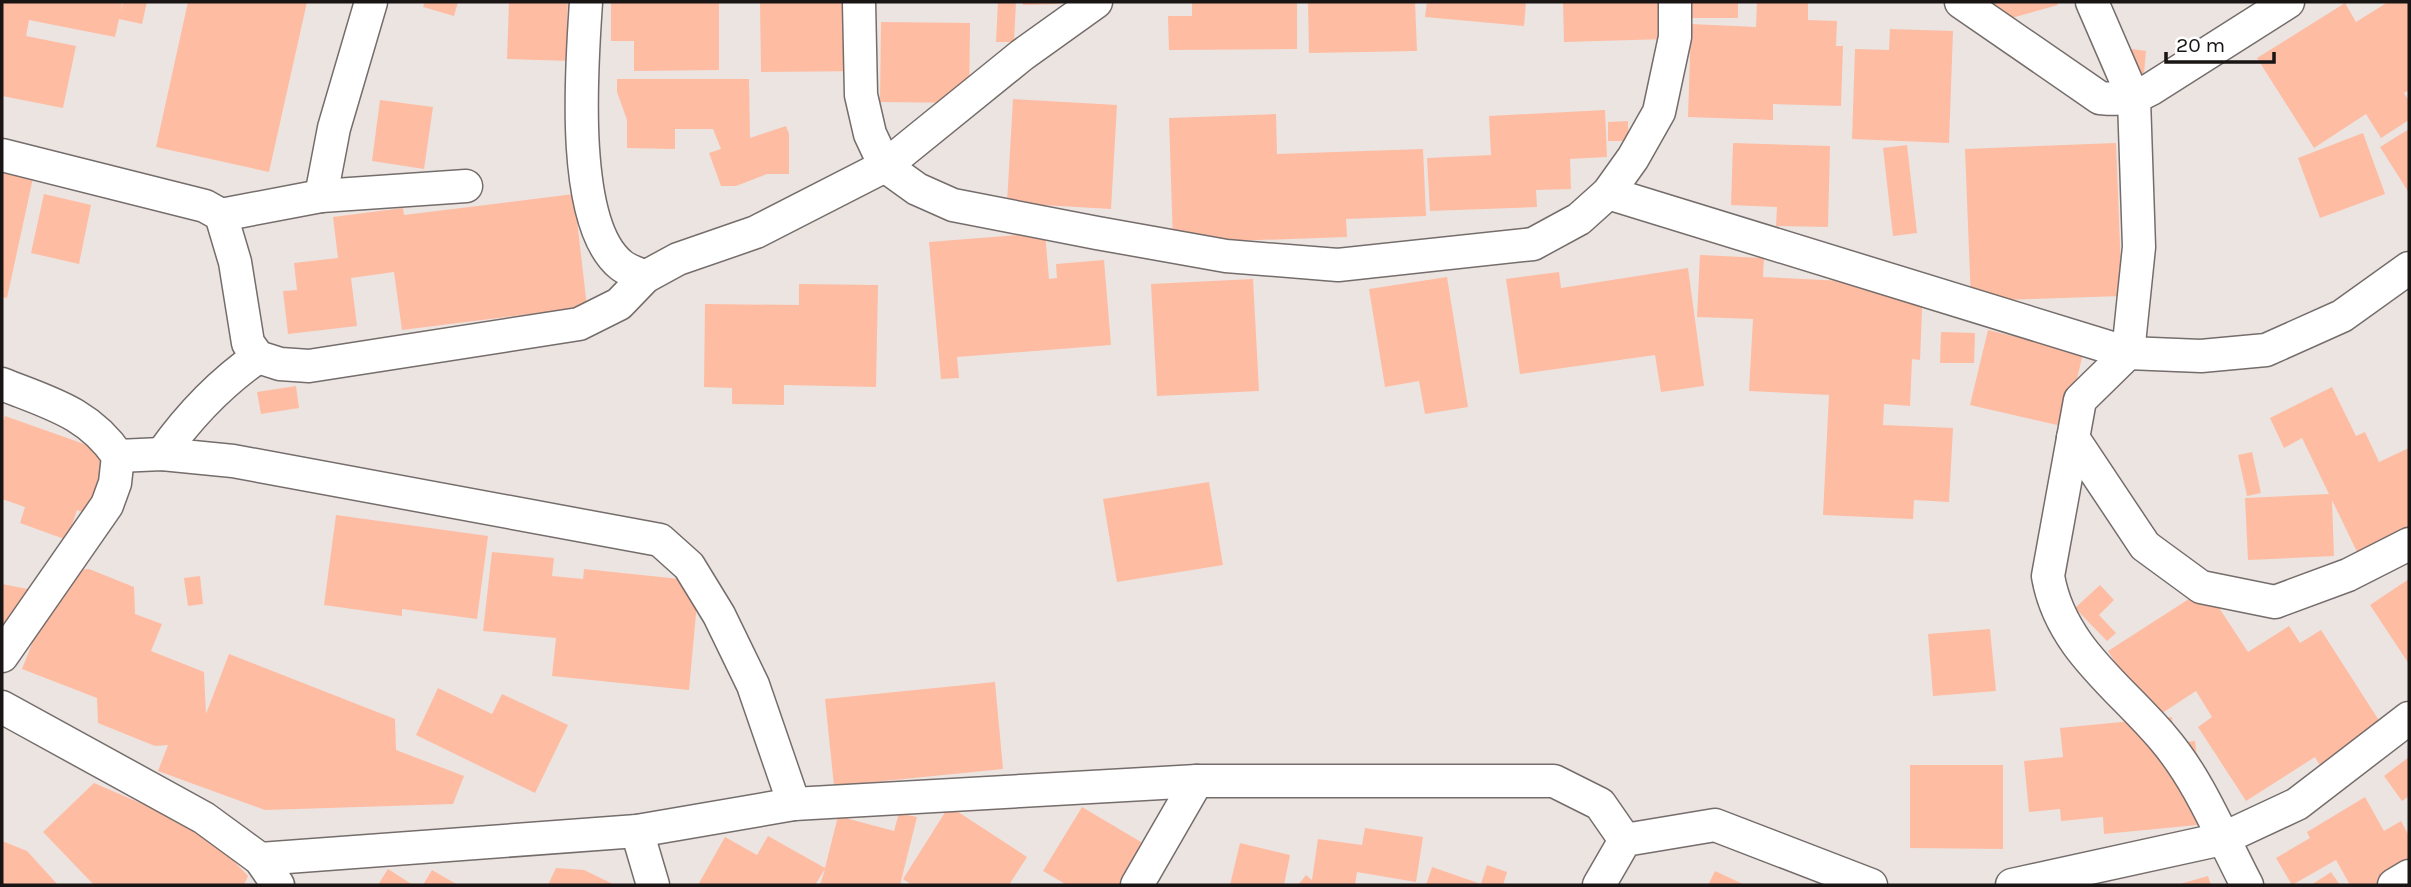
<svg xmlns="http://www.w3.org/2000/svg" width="2411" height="887" viewBox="0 0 2411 887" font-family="Karla,sans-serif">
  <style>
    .building { fill: #febca3 }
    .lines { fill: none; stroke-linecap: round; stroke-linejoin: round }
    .street-casing { stroke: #746d6b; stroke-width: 35 }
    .street { stroke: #fff; stroke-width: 32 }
  </style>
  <rect width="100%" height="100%" fill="#ece4e1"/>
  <g class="building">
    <path d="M2,2h120l-1,10 2,-10h24l-5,22 -23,-5 -4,18 -86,-17 -3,16 50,10 -13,62 -61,-12z"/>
    <path d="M188,2h119l-38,170 -113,-25z"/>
    <path d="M425,2h33l-4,14 -31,-9z"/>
    <path d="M509,2h59l-1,19h5l-2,40 -63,-2z"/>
    <path d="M611,2h108v68l-85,1v-30h-23z"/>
    <path d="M760,2h110l1,69 -110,1z"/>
    <path d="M998,2h18l-2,40h-18z"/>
    <path d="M1023,2h37v2l-37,1z"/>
    <path d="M1192,2h105v47l-128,1 -1,-34h24z"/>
    <path d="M1308,2h107l2,49 -108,2z"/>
    <path d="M1427,2h99l-2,24 -99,-9z"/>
    <path d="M1563,2h103l1,37 -103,3z"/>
    <rect x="1691" y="2" width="47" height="16"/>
    <path d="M1757,2h51v18l29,1 -1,25h7l-2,60 -68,-2v16l-85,-3 3,-93 65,3z"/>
    <path d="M1984,2h73l1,3 -68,19z"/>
    <path d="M2388,2h21v88l-5,3 5,8v19l-28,18 -15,-24 -52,34 -57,-90 88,-55 11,19z"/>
    <path d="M881,22l89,1 -1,80 -89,-1z"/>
    <path d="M1890,29l63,2 -4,112 -97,-4 3,-90 34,1z"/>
    <path d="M2132,49l14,2 -2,23 -15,-2z"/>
    <path d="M617,79h132l1,59 36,-12 3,8v40h-22l-31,12h-15l-12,-33 12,-4 -8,-20h-38v20l-48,-1v-28l-10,-28z"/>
    <path d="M1013,99l104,6 -6,104 -104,-6z"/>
    <path d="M380,100l53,7 -9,62 -52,-8z"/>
    <path d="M1605,110l2,47 -37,2 1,30 -35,1 1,17 -107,4 -3,-53 64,-3 -2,-39z"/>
    <path d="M1276,114l1,40 146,-5 3,67 -80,3 1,18 -174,6 -4,-125z"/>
    <path d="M1628,121v20h-20v-19z"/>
    <path d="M2409,129v64l-29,-46z"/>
    <path d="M2363,133l22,61 -65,24 -22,-60z"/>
    <path d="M1733,143l97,3 -2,81 -52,-1 1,-19 -46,-2z"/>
    <path d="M2116,143l6,153 -151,5 -6,-152z"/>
    <path d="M1907,145l10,88 -24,3 -10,-88z"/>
    <path d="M2,172l31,6 -26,120 -5,-1z"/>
    <path d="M44,194l47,11 -12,59 -48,-11z"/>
    <path d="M574,194l13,113 -185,23 -8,-58 -43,6 6,48 -69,8 -5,-43 14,-1 -3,-27 44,-5 -5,-41 70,-9 1,7z"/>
    <path d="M1045,233l4,46 8,-1 -1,-14 48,-4 7,85 -154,12 2,21 -18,1 -12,-137z"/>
    <path d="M1700,255l64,3 -1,19 160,8 -3,75 -8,-1 -2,47 -26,-2 -1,21 70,3 -4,74 -35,-2 -1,19 -90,-4 6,-120 -80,-4 4,-72 -56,-2z"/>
    <path d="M1688,268l16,118 -43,6 -6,-37 -135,19 -14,-95 53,-7 2,16z"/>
    <path d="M1447,277l21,130 -43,7 -6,-33 -34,6 -16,-98z"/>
    <path d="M1253,279l6,112 -102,5 -6,-112z"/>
    <path d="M799,284l79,1 -2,102 -92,-2v20l-52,-1v-16l-28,-1 1,-83 94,1z"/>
    <path d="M1988,330l95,23 -17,74 -96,-22z"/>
    <path d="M1941,332l34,1 -1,30h-34z"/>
    <path d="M296,386l3,22 -38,6 -4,-22z"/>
    <path d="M2332,387l24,49 9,-4 14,30 30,-14v80l-51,26 -26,-54 2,56 -86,4 -3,-62 84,-4 -27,-56 -18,10 -14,-30z"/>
    <path d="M5,416l113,40 -21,61 -20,-7 -10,30 -47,-17 5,-16 -23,-8v-74z"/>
    <path d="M2252,452l9,41 -14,3 -9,-41z"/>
    <path d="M1209,482l14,83 -106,17 -14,-83z"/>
    <path d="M336,515l152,21 -11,83 -75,-10v7l-78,-11z"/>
    <path d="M492,552l62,6 -2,18 31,3 1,-10 115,12 -10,109 -137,-14 4,-38 -73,-7z"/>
    <path d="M89,569l45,18 1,27 27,10 -11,27 53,21 2,42 23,-60 166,65 1,31 68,26 -11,28 -188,6 -107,-39 10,-26 -13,1 -57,-23 -1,-25 -75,-29 39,-99z"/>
    <path d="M200,576l3,28 -15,2 -4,-28z"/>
    <path d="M2409,579v85l-39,-59z"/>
    <path d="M2,584l36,7 -36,46z"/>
    <path d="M2100,585l14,15 -15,15 17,18 -9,8 -32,-33z"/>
    <path d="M2206,588l42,64 41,-26 11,17 21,-13 66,103 -62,41 -10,-17 -69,44 -48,-74 14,-10 -16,-26 -43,28 19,-2 2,26 21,-2 4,34h-6l4,50 -93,9 -1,-17 -42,4 -1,-12 -31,3 -5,-51 39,-4 -3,-29 92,-9 -44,-68z"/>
    <path d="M1990,629l6,62 -63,5 -5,-62z"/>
    <path d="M995,682l8,87 -169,17 -9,-87z"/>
    <path d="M438,688l54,26 10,-20 66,31 -33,68 -119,-58z"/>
    <path d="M2409,757v39l-7,5 -18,-25z"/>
    <path d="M1910,765h93v84l-93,-1z"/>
    <path d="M94,783l111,48 43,45 -4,9h-150l-51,-53z"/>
    <path d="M2365,797l19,34 17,-10 8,15v31l-31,18h-28l-14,-25 -44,25 -16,-27 34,-20 -3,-6z"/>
    <path d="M949,806l78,51 -18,28h-97l-9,-6z"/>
    <path d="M1082,807l69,41 -21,37h-63l-24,-14z"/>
    <path d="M899,813l18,4 -17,68h-80l5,-16 -10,16h-117l27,-48 32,18 11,-19 57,32 13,-52 56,15z"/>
    <path d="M1365,828l58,9 -7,45 -59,-10 -2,13h-57l8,-10 6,5 6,-41 44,6z"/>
    <path d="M2,841l25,10 31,34h-56z"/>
    <path d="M1240,843l50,12 -6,30h-54z"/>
    <path d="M1487,865l20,7 -4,13h-77l6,-18 49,17z"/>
    <path d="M556,868l28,2 31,15h-67z"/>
    <path d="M388,869l25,16h-35z"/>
    <path d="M432,870l26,15h-35z"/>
    <path d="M1715,871l30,14h-37z"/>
    <path d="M2331,872l9,13h-29z"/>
    <path d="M2208,876l3,9h-31v-1z"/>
  </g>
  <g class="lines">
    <g class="street-casing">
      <g id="street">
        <path d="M586,2c-4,61 -17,221 35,263 6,5 16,8 24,12"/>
        <path d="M859,2l2,93 9,39 15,32 32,23 36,16 144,28 129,23 112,9 195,-21 46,-25 29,-26 25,-35 26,-46 16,-75v-35"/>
        <path d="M1961,2l139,96c21,2 33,1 51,-9l137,-87"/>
        <path d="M2092,2l42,97 5,148 -11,106 -48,47 -32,176c12,71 71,110 115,162 37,43 58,98 84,147"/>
        <path d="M2,155l203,51 16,9 14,47 13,81 10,14 22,7 29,2 270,-42 40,-20 26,-27 33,-18 78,-27 129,-66 137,-111 74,-53"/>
        <path d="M1608,193l520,160 73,3 65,-6 76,-34 67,-48"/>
        <path d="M321,196l13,-68 37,-126"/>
        <path d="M221,215l100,-19 145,-10"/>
        <path d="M2,384c47,19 86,28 116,72l-3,27 -8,22 -105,151"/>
        <path d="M2073,438l72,108 56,41 74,15 73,-27 61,-31"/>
        <path d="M162,454c27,-38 57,-70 96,-97"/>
        <path d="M118,456l44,-2 71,7 427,79 29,26 30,49 34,70 41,119"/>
        <path d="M2,707l202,111 56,41 18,26"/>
        <path d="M637,831l16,54"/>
        <path d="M260,859l377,-28 157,-27 403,-23h357l46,23 25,36"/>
        <path d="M1137,885l60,-104"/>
        <path d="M1599,885l26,-45 90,-15 156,60"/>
        <path d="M2012,885l210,-46 75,-35 112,-86"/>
        <path d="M2394,885l15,-9"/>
      </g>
    </g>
    <use href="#street" class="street"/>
  </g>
  <rect width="2411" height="887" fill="none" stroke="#181514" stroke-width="7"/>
  <path d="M2166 52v10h108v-10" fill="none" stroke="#181514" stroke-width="3.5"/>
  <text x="2176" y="52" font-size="21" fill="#181514" stroke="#ffffff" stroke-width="5" paint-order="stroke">20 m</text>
</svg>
